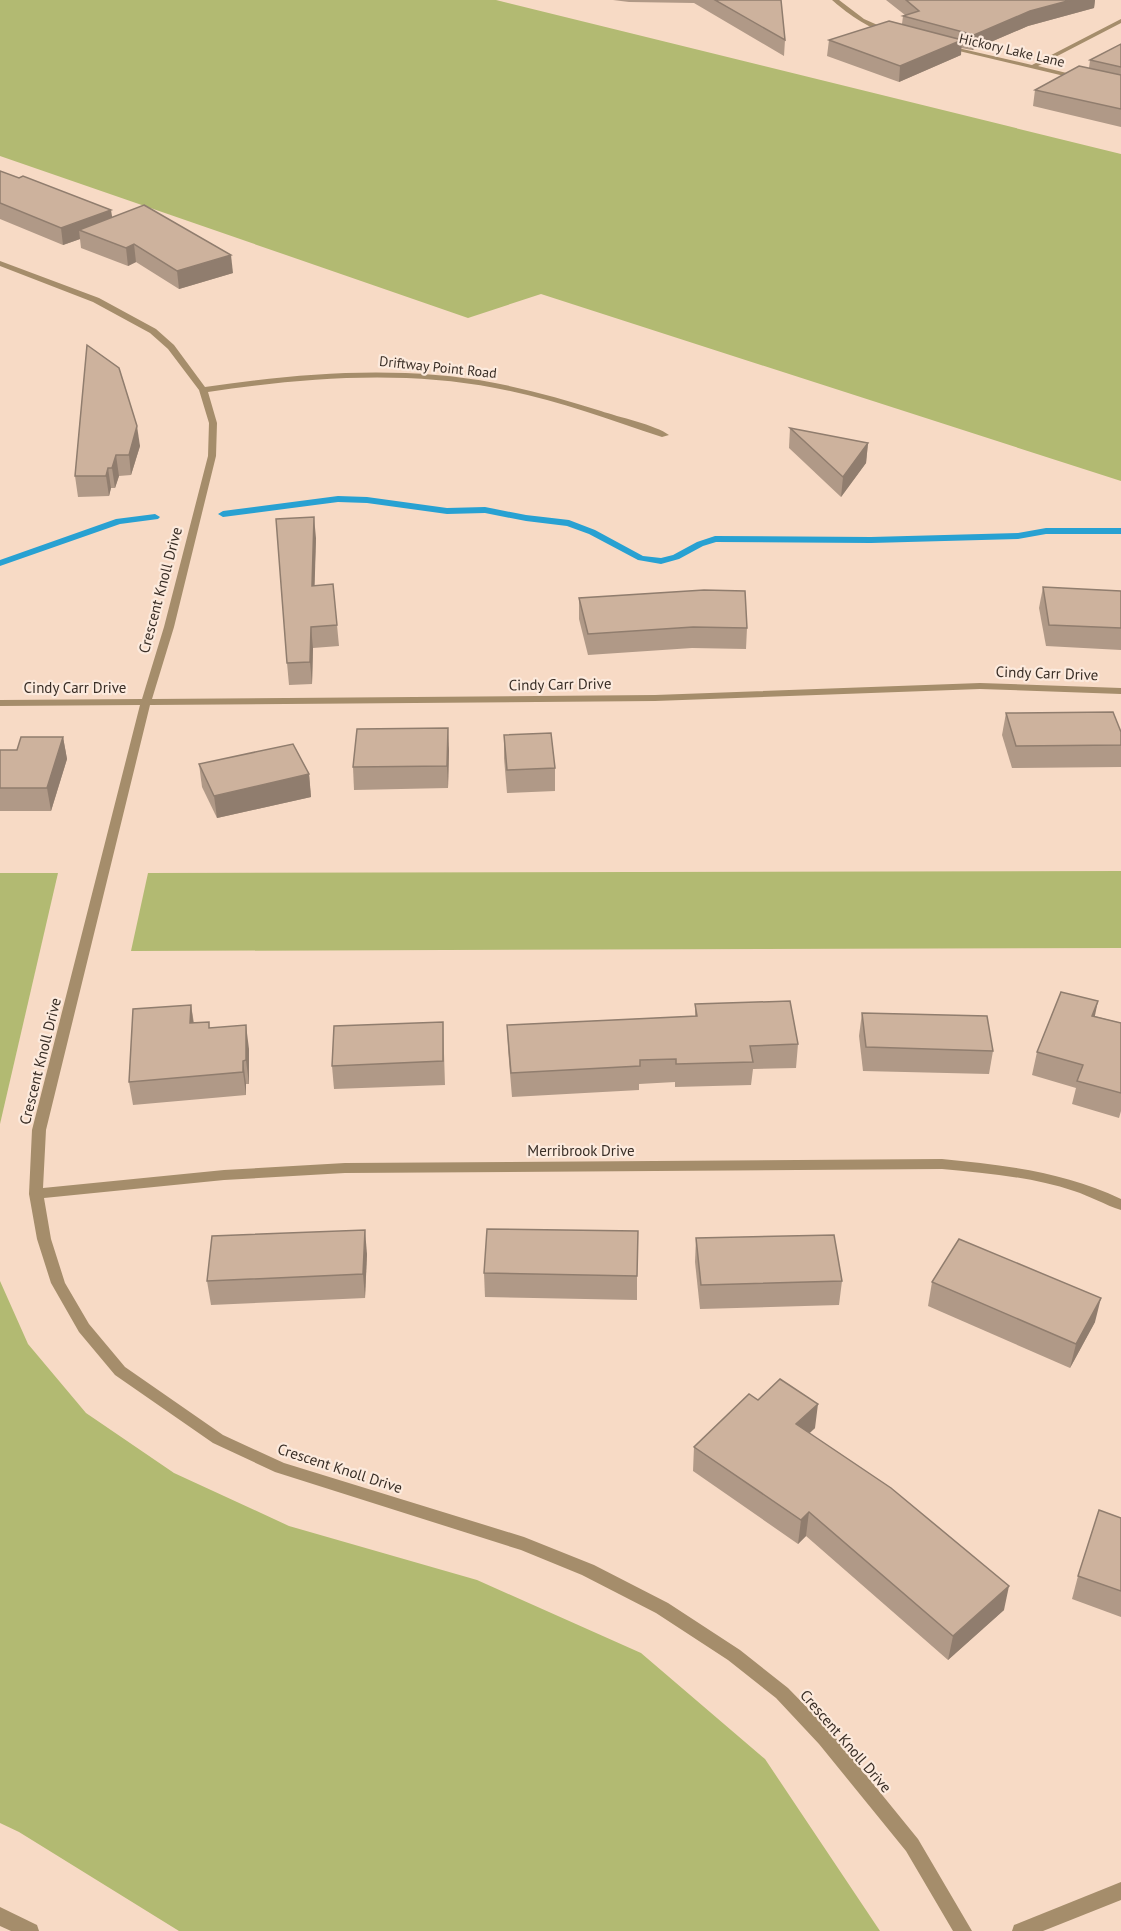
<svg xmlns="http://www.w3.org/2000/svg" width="1121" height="1931" viewBox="0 0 1121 1931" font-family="'PT Sans',sans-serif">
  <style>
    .green { fill: #b2ba72 }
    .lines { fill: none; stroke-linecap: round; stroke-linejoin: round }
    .stream { fill: #28a1d2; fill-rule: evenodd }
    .street { fill: #a58d6b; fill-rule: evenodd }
    .wall { fill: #b09987 }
    .shaded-wall { fill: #907d6e }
    .building { fill: #cdb29d; stroke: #907d6e; stroke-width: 1.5 }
    .labels { text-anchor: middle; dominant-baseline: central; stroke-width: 4.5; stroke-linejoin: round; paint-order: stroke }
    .far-street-label { font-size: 14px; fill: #392e26; stroke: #fceadd }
    .street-label { font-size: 15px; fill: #392e26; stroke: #fceadd }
  </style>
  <rect width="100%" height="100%" fill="#f7dac5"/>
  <g class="green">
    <path d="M0,0h496l625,154v327l-580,-187 -73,24 -468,-162z"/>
    <path d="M1121,871v77l-990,3 17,-78z"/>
    <path d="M0,873h58l-58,251z"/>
    <path d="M0,1281l28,63 58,69 88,60 115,53 188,54 164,73 124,106 115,172h-701l-160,-99 -19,-9z"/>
  </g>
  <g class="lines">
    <g class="stream">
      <path d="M338,496l29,1 80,11 38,-1 41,8 43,5 26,10 48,26 18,2 12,-3 24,-13 18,-6 156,1 147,-4 28,-5h75v6h-75l-28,5 -147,4 -155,-1 -13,4 -24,13 -18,5 -23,-4 -49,-26 -22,-8 -41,-5 -41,-8 -38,1 -80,-11 -29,-1 -115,15 -5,-3 5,-3z"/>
      <path d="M155,514l5,3 -2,2 -38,5 -120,42v-6l116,-41z"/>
    </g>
    <g class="street">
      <path d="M832,0h7l25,19 27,12c-14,5 -48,-21 -59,-31z"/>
      <path d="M1121,19v4l-83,43 41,10 -2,3 -135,-32 3,-2 87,20z"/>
      <path d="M0,261l99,37 57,31 18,16 31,42c96,-14 194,-22 290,-4 36,7 71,17 106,28 17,6 55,14 68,24l-7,2c-55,-18 -110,-39 -167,-49 -95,-18 -192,-10 -287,4l9,31 -1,33 -42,171 -22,72 503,-4 325,-12 141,5v6l-141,-5 -325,12 -505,4 -104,425 -3,58 181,-18 121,-7 597,-4c62,6 123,13 179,40v11c-16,-5 -31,-14 -47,-19 -42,-14 -88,-18 -132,-22l-597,4 -121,7 -180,18 7,41 14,44 24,41 36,43 98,68 61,28 240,74 70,28 74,38 72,47 48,38 43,44 87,107 54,92h-19l-47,-80 -87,-107 -43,-46 -48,-38 -72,-47 -74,-38 -61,-25 -246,-78 -62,-29 -98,-68 -36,-43 -28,-49 -14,-44 -8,-45 3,-64 108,-425 -140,1v-6l142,-1 22,-72 44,-171 1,-33 -10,-33 -31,-41 -18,-16 -57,-31 -93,-36z"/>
      <path d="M1121,1882v18l-78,31h-31l2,-6z"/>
      <path d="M0,1907l37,18 2,6h-28l-11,-5z"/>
    </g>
  </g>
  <g class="wall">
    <path d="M613,0h168l4,40 -1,16 -90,-53 -65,-1z"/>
    <path d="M886,0h209l-1,8 -66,18 -56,24 -11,-2v7l-62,27 -72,-26 2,-16 73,-16 1,-8 2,-1z"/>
    <path d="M1121,44v83l-88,-21 2,-16 54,-22 1,-8z"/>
    <path d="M0,171l112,46 121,56 -54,16 -43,-27 -8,4 -47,-18 -1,-9 -17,6 -63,-26z"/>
    <path d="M87,345l53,101 -9,29 -12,1 -4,12h-4l-2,8 -31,1 -3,-21z"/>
    <path d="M790,428l78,15 -2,20 -25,34 -52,-49z"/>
    <path d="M316,538l-2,48 23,39 2,21 -26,2 -1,36 -23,1 -2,-22z"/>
    <path d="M1043,587l78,4v59l-75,-4 -7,-38z"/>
    <path d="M579,598l168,30 -1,21 -54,-1 -104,7 -9,-36z"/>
    <path d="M1006,713l115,19v35l-109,1 -10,-33z"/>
    <path d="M504,735l51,33v23l-48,2 -3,-35z"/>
    <path d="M63,737l4,22 -16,52h-51v-61h17z"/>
    <path d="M449,750l-1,38 -94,2 -1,-23z"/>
    <path d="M199,764l110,10 2,23 -94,21 -15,-31z"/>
    <path d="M695,1004l103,40 -2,24 -43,1 -2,16 -76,2v-5l-36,2v6l-127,7 -4,-48 -1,-24 188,-9z"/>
    <path d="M191,1005l3,18 16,5 39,21v35h-3v11l-113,10 -4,-23z"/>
    <path d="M862,1013l131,38 -4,23 -126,-3 -4,-35z"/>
    <path d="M1095,1016l26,7v88l-2,7 -47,-14 4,-16 -44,-13 5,-23z"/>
    <path d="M443,1022l2,63 -111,4 -2,-23z"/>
    <path d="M696,1238l146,43 -3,24 -139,4 -5,-47z"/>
    <path d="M367,1254l-2,44 -154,7 -4,-24z"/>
    <path d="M484,1273l153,3v24l-152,-3z"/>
    <path d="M932,1282l163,40 -25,46 -142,-62z"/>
    <path d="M758,1400l57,28 -6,5 195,177 -56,50 -142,-124 -8,8 -105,-73 1,-24z"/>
    <path d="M1121,1518v99l-49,-18 6,-23z"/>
  </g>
  <g class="shaded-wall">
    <path d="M1071,0h24l-1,8 -66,18 -56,24 2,-15 56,-24z"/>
    <path d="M962,40l-1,15 -62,27 1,-16z"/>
    <path d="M111,210l3,18 -35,2 1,9 -17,6 -2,-17z"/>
    <path d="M134,244l2,18 -8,4 -2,-18z"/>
    <path d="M231,255l2,18 -54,16 -2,-18z"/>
    <path d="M137,426l3,20 -9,29 -2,-20z"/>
    <path d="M868,443l-2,20 -25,34 2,-20z"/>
    <path d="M116,455l3,21 -4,12 -3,-20z"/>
    <path d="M108,468l3,20 -2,8 -3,-20z"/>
    <path d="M314,517l2,21 -2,69 -2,-21z"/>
    <path d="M311,627l2,21 -1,36 -2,-22z"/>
    <path d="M448,728l1,22 -1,38 -1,-22z"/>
    <path d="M63,737l4,22 -16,52 -4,-23z"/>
    <path d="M309,774l2,23 -94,21 -3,-22z"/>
    <path d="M1098,1001l-5,24 -1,-9z"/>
    <path d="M191,1005l3,23 -4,-5z"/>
    <path d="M246,1025l3,24v35l-3,-24z"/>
    <path d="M243,1061l3,23v11l-3,-23z"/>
    <path d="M365,1230l2,24 -2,44 -2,-24z"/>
    <path d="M1101,1298l-6,24 -25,46 6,-24z"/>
    <path d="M818,1404l-3,24 -21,20 2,-24z"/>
    <path d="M809,1512l-3,24 -8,8 3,-24z"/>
    <path d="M1009,1586l-5,24 -56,50 5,-24z"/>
  </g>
  <g class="building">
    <path d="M715,0h66l4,40z"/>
    <path d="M906,0h165l-41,11 -56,24 -71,-19 16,-5z"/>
    <path d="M889,21l73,19 -62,26 -71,-26z"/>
    <path d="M1121,44v23l-31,-7z"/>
    <path d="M1079,66l42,9v34l-86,-19z"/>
    <path d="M0,171l19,7 4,-2 88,34 -50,18 -61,-25z"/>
    <path d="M144,205l87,50 -54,16 -43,-27 -8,4 -47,-18z"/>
    <path d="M87,345l32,23 18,58 -8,29h-13l-4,13h-4l-2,8h-31z"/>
    <path d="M790,428l78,15 -25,34z"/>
    <path d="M314,517l-2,69 21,-2 4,41 -26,2 -1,35 -23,1 -11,-144z"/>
    <path d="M1043,587l78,4v37l-72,-3z"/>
    <path d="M704,590l41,1 2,37 -54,-1 -105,7 -9,-36z"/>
    <path d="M1113,712l8,20v13l-105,1 -10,-33z"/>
    <path d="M448,728l-1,38 -94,1 4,-38z"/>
    <path d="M551,733l4,35 -48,2 -3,-35z"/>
    <path d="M21,737h42l-16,51h-47v-38h17z"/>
    <path d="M293,744l16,30 -95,22 -15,-32z"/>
    <path d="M1061,992l37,9 -6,15 29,7v70l-44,-12 6,-16 -46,-13z"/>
    <path d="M790,1001l8,43 -48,2 3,16 -77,2v-5l-36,1v6l-129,7 -4,-48 190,-9 -2,-12z"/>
    <path d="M191,1005l-1,18 19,-1v6l37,-3v35l-3,1v11l-114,10 4,-73z"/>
    <path d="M862,1013l125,3 6,35 -127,-4z"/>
    <path d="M443,1022v39l-111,5 2,-40z"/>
    <path d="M487,1229l151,2 -1,45 -153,-3z"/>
    <path d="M365,1230l-2,44 -156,7 5,-45z"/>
    <path d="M834,1235l8,46 -141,4 -5,-47z"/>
    <path d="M959,1239l142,59 -25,46 -144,-62z"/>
    <path d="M780,1379l38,25 -22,20 95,64 118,98 -56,50 -144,-124 -8,8 -107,-73 55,-53 9,6z"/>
    <path d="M1099,1510l22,8v73l-43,-15z"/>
  </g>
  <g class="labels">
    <g class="far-street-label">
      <text transform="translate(1012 50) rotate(13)">Hickory Lake Lane</text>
      <text transform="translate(438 367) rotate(6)">Driftway Point Road</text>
    </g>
    <g class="street-label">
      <text transform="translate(160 590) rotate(-75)">Crescent Knoll Drive</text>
      <text transform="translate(1047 673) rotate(2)">Cindy Carr Drive</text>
      <text transform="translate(560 684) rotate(-1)">Cindy Carr Drive</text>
      <text x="75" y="687">Cindy Carr Drive</text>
      <text transform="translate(40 1061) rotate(-76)">Crescent Knoll Drive</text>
      <text x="581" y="1150">Merribrook Drive</text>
      <text transform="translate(340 1468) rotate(18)">Crescent Knoll Drive</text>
      <text transform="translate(846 1741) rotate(49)">Crescent Knoll Drive</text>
    </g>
  </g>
</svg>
